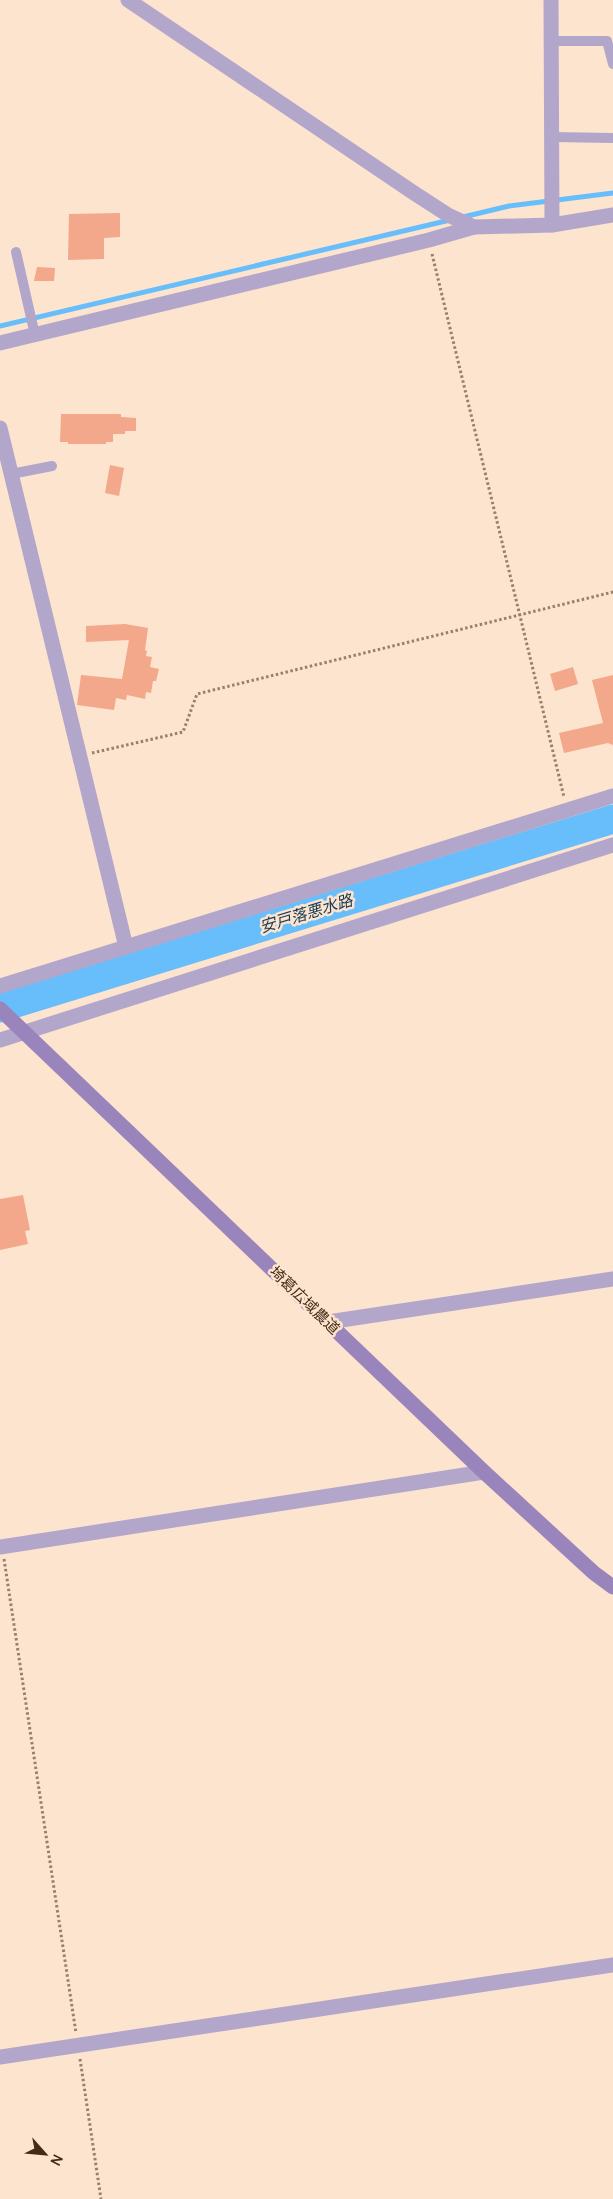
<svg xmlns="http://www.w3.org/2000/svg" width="613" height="2199" viewBox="0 0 613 2199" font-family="Manrope,'Noto Sans JP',sans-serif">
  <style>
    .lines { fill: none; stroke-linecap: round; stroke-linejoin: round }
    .stream { stroke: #68befb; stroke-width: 5 }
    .river { stroke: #68befb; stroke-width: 29 }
    .building { fill: #f3a78b }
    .path { stroke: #99806b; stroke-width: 3; stroke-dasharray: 2.5 2.5; stroke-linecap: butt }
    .lane { stroke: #b3a6cb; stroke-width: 10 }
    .street { stroke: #b3a6cb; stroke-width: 15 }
    .secondary { stroke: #9985bb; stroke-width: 15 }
    .labels { text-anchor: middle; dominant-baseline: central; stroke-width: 5; stroke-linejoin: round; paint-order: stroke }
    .street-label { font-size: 15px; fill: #432b16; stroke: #fde4cf }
    .water-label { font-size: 16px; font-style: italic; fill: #163b54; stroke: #fde4cf }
  </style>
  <rect width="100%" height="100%" fill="#fde4cf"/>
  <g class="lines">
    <g class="stream">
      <path d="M463,217l46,-11 104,-13"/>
      <path d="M0,326l450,-106"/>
    </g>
    <path class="river" d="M0,1008l613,-189"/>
  </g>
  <g class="building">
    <path d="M120,213v24l-16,1v21l-36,1 1,-46z"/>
    <path d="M37,267l18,1 -1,13h-20z"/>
    <path d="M61,414h60v3l15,1v13h-11v3h-12v8h-7v2h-38v-2h-8z"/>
    <path d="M110,465l14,3 -5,28 -14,-3z"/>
    <path d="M125,624l23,4 -3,22 2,1 -1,5 6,1 -2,10 9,2 -3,12h-3l-2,12 -5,-1 -1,7 -18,-4 -1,5 -10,-2 -2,12 -37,-5 4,-30 41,4 7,-39 -43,2v-16z"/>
    <path d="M573,667l5,17 -23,7 -5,-17z"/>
    <path d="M613,675v70l-5,-2 -44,10 -5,-20 44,-10 -11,-43z"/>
    <path d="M23,1195l7,35 -5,1 3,13 -28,6v-51z"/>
  </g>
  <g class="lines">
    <g class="path">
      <path d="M432,254l132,543"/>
      <path d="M92,753l91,-21 14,-38 416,-102"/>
      <path d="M4,1559l72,474"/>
      <path d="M80,2059l21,140"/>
    </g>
    <g class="lane">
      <path d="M551,41h56l6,23"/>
      <path d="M552,137l61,1"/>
      <path d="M16,252l19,83"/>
      <path d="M11,474l41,-8"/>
    </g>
    <g class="street">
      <path d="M128,0l286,193 34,22 26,12 78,-2 61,-10"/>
      <path d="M551,0l1,225"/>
      <path d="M0,343l429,-103 45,-13"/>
      <path d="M0,428l126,519"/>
      <path d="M0,986l613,-190"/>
      <path d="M0,1040l613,-195"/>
      <path d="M328,1322l285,-43"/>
      <path d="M0,1547l484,-75"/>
      <path d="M0,2057l613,-92"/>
    </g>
    <path class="secondary" d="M0,1009l484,463 110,101 19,14"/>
  </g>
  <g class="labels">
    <g class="street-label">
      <text transform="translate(305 1300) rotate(44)">埼葛広域農道</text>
    </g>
    <g class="water-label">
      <text transform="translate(306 913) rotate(-17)">安戸落悪水路</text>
    </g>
  </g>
  <g transform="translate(45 2154) rotate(117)" stroke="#fde4cf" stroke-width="4" paint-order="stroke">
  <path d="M0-4L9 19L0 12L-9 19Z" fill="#432b16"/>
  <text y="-8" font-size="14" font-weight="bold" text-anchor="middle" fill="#432b16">N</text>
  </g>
</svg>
